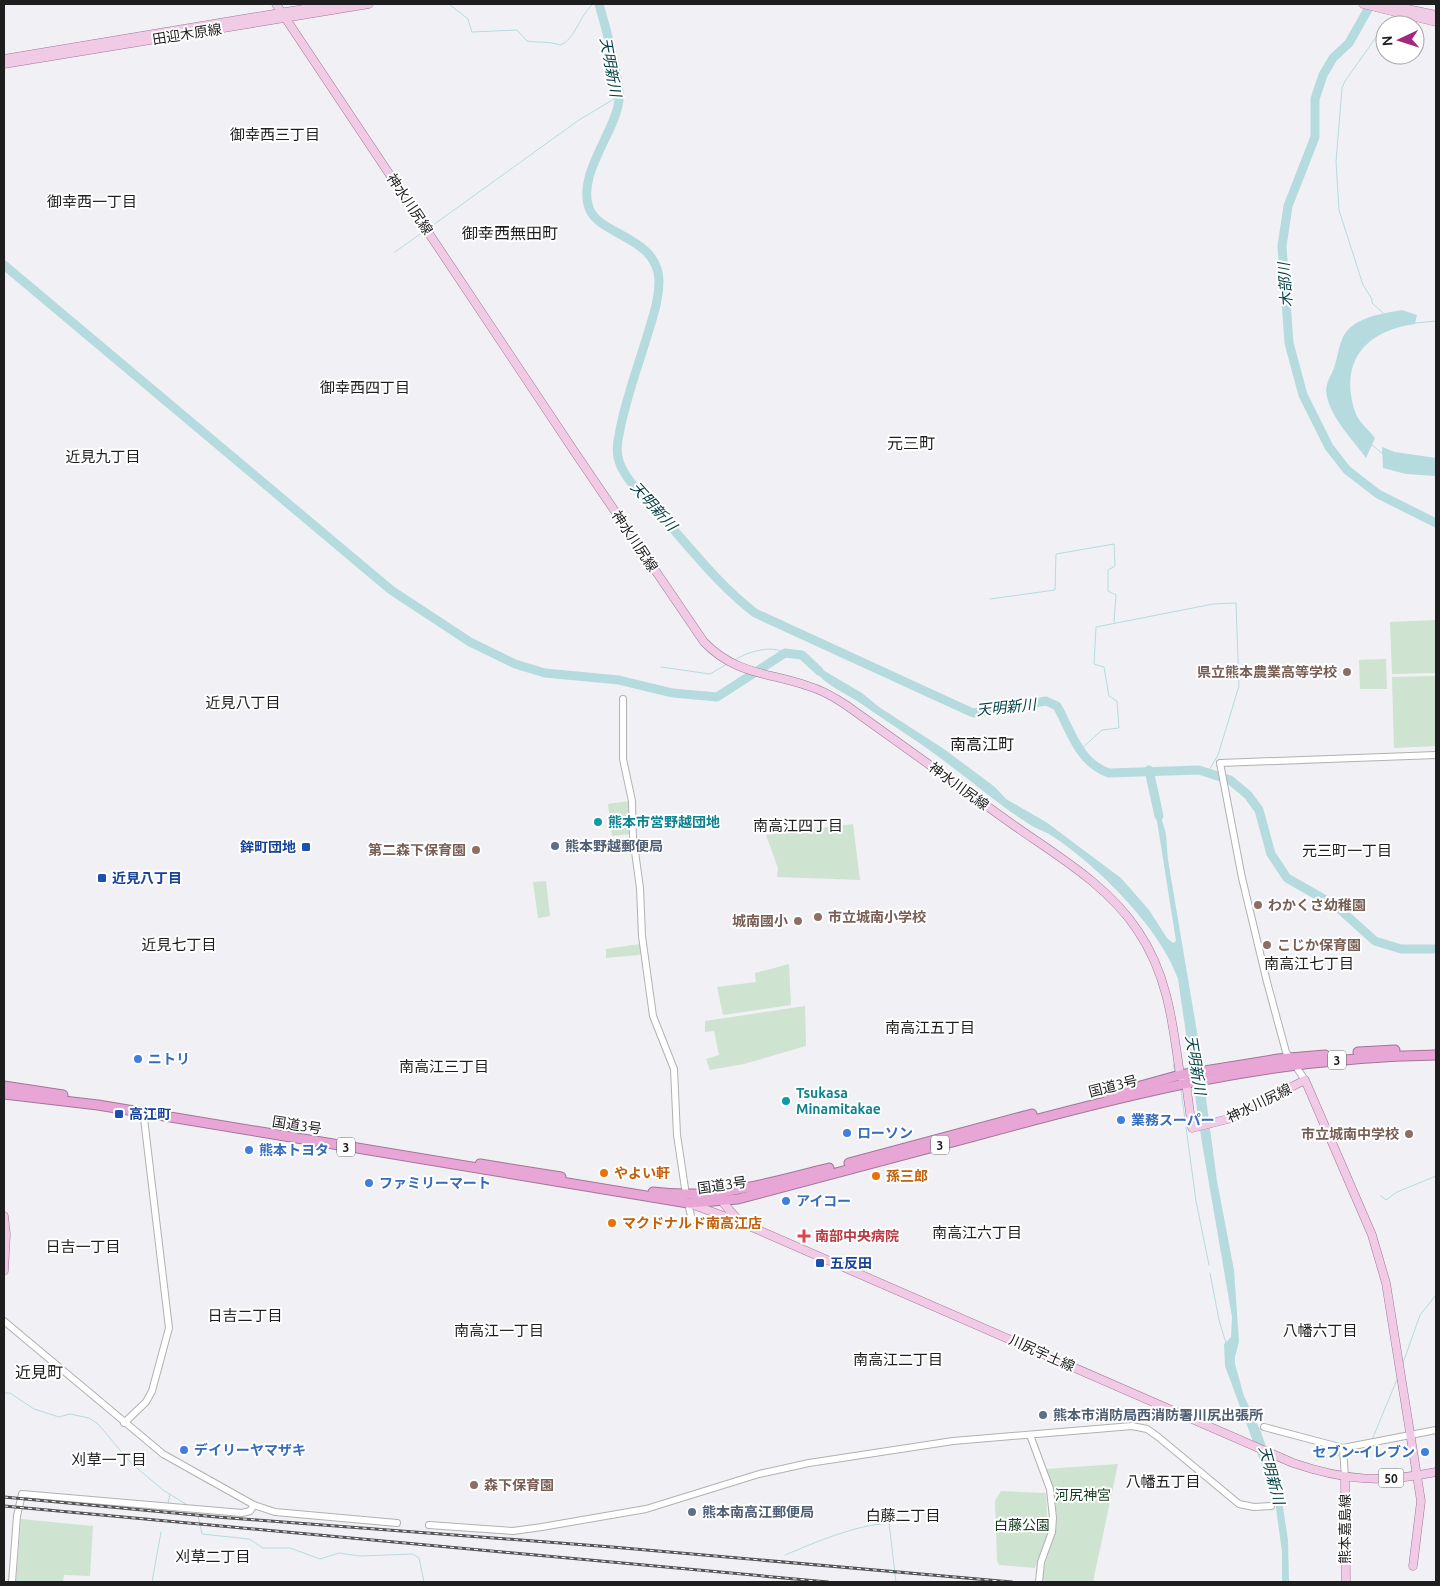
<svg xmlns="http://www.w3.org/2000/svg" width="1440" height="1586" viewBox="0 0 1440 1586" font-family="Ubuntu,'Noto Sans JP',sans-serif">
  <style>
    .green { fill: #cee3d0 }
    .water { fill: #b5dbdf }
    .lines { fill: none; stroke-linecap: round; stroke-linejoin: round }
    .stream { stroke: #b5dbdf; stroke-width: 1 }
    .river { stroke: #b5dbdf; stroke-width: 9 }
    .minor-casing { stroke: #b1b1b4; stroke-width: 8 }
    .major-casing { stroke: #a17696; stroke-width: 9 }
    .highway-casing { stroke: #a17696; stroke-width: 11 }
    .minor { stroke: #fff; stroke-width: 6 }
    .major { stroke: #f1cae6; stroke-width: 8 }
    .highway { stroke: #e8a6d6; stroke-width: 9 }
    .rail-casing { stroke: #545456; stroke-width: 3 }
    .rail { stroke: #fff; stroke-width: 1; stroke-dasharray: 4; stroke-linecap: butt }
    .education-dot { fill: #8d6e63; stroke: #fff; stroke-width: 2 }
    .culture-dot { fill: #0f9aa8; stroke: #fff; stroke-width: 2 }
    .service-dot { fill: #5c6f8a; stroke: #fff; stroke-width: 2 }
    .transit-dot { fill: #1a4fb4; stroke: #fff; stroke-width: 2 }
    .shop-dot { fill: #3f7fe0; stroke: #fff; stroke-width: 2 }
    .food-dot { fill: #e8710a; stroke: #fff; stroke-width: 2 }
    .health-dot { fill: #e0444e; stroke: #fff; stroke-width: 2 }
    .labels { text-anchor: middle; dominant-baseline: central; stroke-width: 4; stroke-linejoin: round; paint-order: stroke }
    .shield { fill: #fff; stroke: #626262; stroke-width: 1 }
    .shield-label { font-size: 12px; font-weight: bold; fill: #1e1e1f }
    .street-label { font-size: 14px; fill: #1e1e1f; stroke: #fff }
    .education-label { font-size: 14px; font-weight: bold; fill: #785e54; stroke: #fff; text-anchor: end }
    .culture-label { font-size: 14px; font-weight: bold; fill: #0d838f; stroke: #fff; text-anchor: start }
    .service-label { font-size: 14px; font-weight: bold; fill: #4e5e75; stroke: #fff; text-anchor: start }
    .transit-label { font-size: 14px; font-weight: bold; fill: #164399; stroke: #fff; text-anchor: start }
    .shop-label { font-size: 14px; font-weight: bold; fill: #366cbe; stroke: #fff; text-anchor: start }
    .food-label { font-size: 14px; font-weight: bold; fill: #c56008; stroke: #fff; text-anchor: start }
    .health-label { font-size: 14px; font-weight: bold; fill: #be3a42; stroke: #fff; text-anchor: start }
    .park-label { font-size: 14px; fill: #143b1c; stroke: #fff }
    .water-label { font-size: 15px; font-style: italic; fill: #013f44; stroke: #fff }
    .neighbourhood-label { font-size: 15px; fill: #1e1e1f; stroke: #fff }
    .quarter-label { font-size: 16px; fill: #1e1e1f; stroke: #fff }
  </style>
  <rect width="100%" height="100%" fill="#f1f1f5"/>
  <g class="green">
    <path d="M1436,620v53l-44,1 -2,-52z"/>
    <path d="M1386,659l1,30h-27l-1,-29z"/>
    <path d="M1436,676v70l-42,2 -2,-71z"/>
    <path d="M629,801l1,33 -18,2 -4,-32z"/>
    <path d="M853,824l7,56 -83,-3 1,-9 -12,-33z"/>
    <path d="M546,881l4,35 -12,2 -5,-36z"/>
    <path d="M640,944l2,9 -4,2 -32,3v-9z"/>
    <path d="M789,964l2,41 -68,10 -6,-28 39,-5 -1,-9z"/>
    <path d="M805,1006l1,40 -62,18 -34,6 -4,-11 13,-4 -5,-24 -9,1v-11z"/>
    <path d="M1118,1464l-25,118h-51c2,-22 8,-29 13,-48 5,-22 -2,-46 -10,-65z"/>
    <path d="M1001,1491l45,2 2,39 -13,36 -36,-3 -2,-4 -2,-60z"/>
    <path d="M21,1519l72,7 -3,50 -26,-1 -1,7h-47z"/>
  </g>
  <g class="water">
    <path d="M1402,310l15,5 -2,9c-50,7 -77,38 -59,90 3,8 14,17 19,24l-9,20c-13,-18 -34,-39 -39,-61 -3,-12 3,-19 7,-29 3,-9 4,-18 7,-26 8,-25 40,-28 61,-32z"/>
    <path d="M1382,447l13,5 41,6v18l-30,-2 -23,-6z"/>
    <path d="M811,663l51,30 17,14 65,42 51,38 11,12 40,23 75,56 28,32 18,28 6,5 3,-2 -25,-158 15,51 2,26 30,178 19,143 17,89 5,71 -4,16v7l9,32 17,36 19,55 8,53 1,42h-7v-30l-7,-51 -50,-135 -1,-22 7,-7 1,-20 -30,-174 -24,-164c-17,-50 -81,-114 -126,-143 -7,-5 -16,-7 -23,-12 -29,-18 -55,-41 -82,-61 -26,-20 -54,-37 -81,-56 -18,-14 -46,-22 -55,-44z"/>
  </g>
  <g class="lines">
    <g class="stream">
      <path d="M449,4l19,15 4,13 45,-2 10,11c12,2 22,0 33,4 15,-5 19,-29 33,-41"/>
      <path d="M1377,36l-32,45 -3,7 -6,74 3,48 24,75 9,14v4l11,10"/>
      <path d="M429,228l150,-108 40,-24"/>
      <path d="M395,252l28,-20"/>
      <path d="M1415,323l21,-2"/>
      <path d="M1372,445l11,9"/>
      <path d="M990,599l65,-9 1,-36 58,-10 1,22 -7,4v21l8,4 -2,27"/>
      <path d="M735,660c12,-8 37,-16 50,-7"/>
      <path d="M661,667l49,7 17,-10"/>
      <path d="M1080,750l22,-20 17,-2 -2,-27 -8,-5 -5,-29 -10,-3 2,-37 117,-23 23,-1 3,83 -21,69 -10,17"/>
      <path d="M1173,1064l2,8"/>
      <path d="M1181,1090l15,111 13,64"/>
      <path d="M1381,1196l5,4 11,-8 39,-16"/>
      <path d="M1210,1273l9,47 7,23"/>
      <path d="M1403,1363l17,-48 16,-20"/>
      <path d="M4,1393h6l24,16 25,8 11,-3 19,4 9,6 33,39 32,27 26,16"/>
      <path d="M1372,1440l26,-63"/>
      <path d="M1346,1454l21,-4 2,-4"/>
      <path d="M1316,1460l24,-5"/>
      <path d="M168,1503l2,-9"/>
      <path d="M195,1512l3,3 4,19 47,5 14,9h27l30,11 19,-6 21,3 53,-2 6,4 5,24"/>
      <path d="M785,1555c34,-14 67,-29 104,-32l7,59"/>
      <path d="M152,1582l9,-50"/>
    </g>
    <g class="river">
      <path d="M599,4c6,21 22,76 20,96 -4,33 -42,74 -30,108 10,28 69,28 70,73 0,19 -6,35 -11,52 -10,34 -23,67 -29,102 -3,12 -2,26 5,37 8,15 23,27 34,40 31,34 60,73 97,101l218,100 73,-12 11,5c14,25 22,57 52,67l90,-3 31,10 18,15 11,15 12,44 16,24 49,28 39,35 26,8h35"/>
      <path d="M1371,4l-22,39 -16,15 -10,17 -8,24v38l-27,69 -6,40 7,97 14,52 26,52 18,23 31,24 58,29"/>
      <path d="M4,265l387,325 79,52 45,22 30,9 74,7 54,13 44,4 68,-44 17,2 17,16"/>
      <path d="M1149,770l10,46"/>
    </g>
    <g class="minor-casing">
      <g id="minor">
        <path d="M623,699v60l9,42 1,36 7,51 2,48 11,80 21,53 3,66 9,60"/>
        <path d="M1305,1080l-19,-28 -19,-70 -25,-104 -22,-115 216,-8"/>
        <path d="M688,1203l4,17"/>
        <path d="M4,1321l159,133 91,51 21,7 122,11"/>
        <path d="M124,1423l22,-21 6,-11 17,-63 -26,-218"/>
        <path d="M1264,1427l79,21 93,-18"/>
        <path d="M1030,1435l20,54 3,29 -1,14 -11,30 -2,20"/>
        <path d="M1343,1448l2,30"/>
        <path d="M429,1525l84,6 29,-4 104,-18 113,-35 50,-11 144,-22 179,-15 15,3 10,7 82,68 15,3 17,-1"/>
        <path d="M12,1582l5,-66 5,-22 220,19 8,-2 4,-6"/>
      </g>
    </g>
    <g class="major-casing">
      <g id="major">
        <path d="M276,4l300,450 128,188c32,33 64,30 104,44 14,4 26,11 38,19 55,40 111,79 166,119 44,31 96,61 126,107 30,44 35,94 42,144l6,8 6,45 36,-9 77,-39 67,155 14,48 35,218 -8,65"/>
        <path d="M1363,4l73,18"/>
        <path d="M1384,4l52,11"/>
        <path d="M4,59l329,-55"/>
        <path d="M4,64l365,-60"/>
        <path d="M718,1197l21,24"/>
        <path d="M688,1203l52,19 553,241c53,18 89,20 143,9"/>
        <path d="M4,1216l2,18 -2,37"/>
        <path d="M1345,1478l1,104"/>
      </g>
    </g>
    <g class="highway-casing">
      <g id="highway">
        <path d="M1358,1052l37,-2"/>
        <path d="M4,1086l59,9"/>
        <path d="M4,1094l94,11 590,98 50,-4c79,-21 158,-42 237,-63 156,-43 299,-79 461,-81"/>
        <path d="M1108,1095l72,-20 98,-16 47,-4"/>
        <path d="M849,1163l183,-49"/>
        <path d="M480,1164l81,13"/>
        <path d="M653,1192c64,8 115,-9 176,-24"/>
      </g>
    </g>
    <use href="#minor" class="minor"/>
    <use href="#major" class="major"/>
    <use href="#highway" class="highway"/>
    <g class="rail-casing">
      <g id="rail">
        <path d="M4,1497l213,20 395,30 400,35"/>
        <path d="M4,1506l824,76"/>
      </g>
    </g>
    <use href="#rail" class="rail"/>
  </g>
  <g class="education-dot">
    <circle cx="1347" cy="672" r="5"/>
    <circle cx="476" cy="850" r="5"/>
    <circle cx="1258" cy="905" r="5"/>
    <circle cx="818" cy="917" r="5"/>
    <circle cx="798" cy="921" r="5"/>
    <circle cx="1267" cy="945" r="5"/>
    <circle cx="1409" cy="1134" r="5"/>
    <circle cx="474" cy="1485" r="5"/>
  </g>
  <g class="culture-dot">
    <circle cx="598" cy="822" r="5"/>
    <circle cx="786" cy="1101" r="5"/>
  </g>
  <g class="service-dot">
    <circle cx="555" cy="846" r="5"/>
    <circle cx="1043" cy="1415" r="5"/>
    <circle cx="692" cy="1512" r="5"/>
  </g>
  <g class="transit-dot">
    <rect x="301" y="842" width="10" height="10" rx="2.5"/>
    <rect x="97" y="873" width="10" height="10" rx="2.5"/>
    <rect x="114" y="1109" width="10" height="10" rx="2.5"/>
    <rect x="815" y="1258" width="10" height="10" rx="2.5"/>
  </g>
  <g class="shop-dot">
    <circle cx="138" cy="1059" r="5"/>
    <circle cx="1121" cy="1120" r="5"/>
    <circle cx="847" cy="1133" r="5"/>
    <circle cx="249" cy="1150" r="5"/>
    <circle cx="369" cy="1183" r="5"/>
    <circle cx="786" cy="1201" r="5"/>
    <circle cx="184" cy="1450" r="5"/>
    <circle cx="1425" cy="1452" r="5"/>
  </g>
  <g class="food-dot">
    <circle cx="604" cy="1173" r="5"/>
    <circle cx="876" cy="1176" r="5"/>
    <circle cx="612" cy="1223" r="5"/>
  </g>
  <path class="health-dot" d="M801.5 1228.5h5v5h5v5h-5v5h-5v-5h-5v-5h5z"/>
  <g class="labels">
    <g class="shield">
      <rect x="1328" y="1050.5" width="18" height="19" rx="4"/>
      <rect x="931" y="1135.5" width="18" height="19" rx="4"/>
      <rect x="337" y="1137.5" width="18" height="19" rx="4"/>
      <rect x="1378.5" y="1468.5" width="25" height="19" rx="4"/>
    </g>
    <g class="shield-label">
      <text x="1337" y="1060">3</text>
      <text x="940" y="1145">3</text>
      <text x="346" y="1147">3</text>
      <text x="1391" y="1478">50</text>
    </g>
    <g class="street-label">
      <text transform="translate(187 34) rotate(-9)">田迎木原線</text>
      <text transform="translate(410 204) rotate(56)">神水川尻線</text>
      <text transform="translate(635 541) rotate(56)">神水川尻線</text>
      <text transform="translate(959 786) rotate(36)">神水川尻線</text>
      <text transform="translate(1113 1086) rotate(-14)">国道3号</text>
      <text transform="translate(1259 1103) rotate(-26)">神水川尻線</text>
      <text transform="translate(297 1125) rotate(9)">国道3号</text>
      <text transform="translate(722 1185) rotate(-8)">国道3号</text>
      <text transform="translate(1042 1353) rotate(24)">川尻宇土線</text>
      <text transform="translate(1345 1529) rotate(-90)">熊本嘉島線</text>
    </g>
    <g class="education-label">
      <text x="1337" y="672">県立熊本農業高等学校</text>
      <text x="466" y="850">第二森下保育園</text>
      <text x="1268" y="905" text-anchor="start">わかくさ幼稚園</text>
      <text x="828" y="917" text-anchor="start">市立城南小学校</text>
      <text x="788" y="921">城南國小</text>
      <text x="1277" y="945" text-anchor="start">こじか保育園</text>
      <text x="1399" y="1134">市立城南中学校</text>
      <text x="484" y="1485" text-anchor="start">森下保育園</text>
    </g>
    <g class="culture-label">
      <text x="608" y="822">熊本市営野越団地</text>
      <text x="796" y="1093">Tsukasa<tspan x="796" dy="16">Minamitakae</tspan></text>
    </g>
    <g class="service-label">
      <text x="565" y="846">熊本野越郵便局</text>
      <text x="1053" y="1415">熊本市消防局西消防署川尻出張所</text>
      <text x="702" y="1512">熊本南高江郵便局</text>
    </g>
    <g class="transit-label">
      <text x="296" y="847" text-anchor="end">鉾町団地</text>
      <text x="112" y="878">近見八丁目</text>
      <text x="129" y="1114">高江町</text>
      <text x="830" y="1263">五反田</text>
    </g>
    <g class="shop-label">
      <text x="148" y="1059">ニトリ</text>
      <text x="1131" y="1120">業務スーパー</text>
      <text x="857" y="1133">ローソン</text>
      <text x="259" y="1150">熊本トヨタ</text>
      <text x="379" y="1183">ファミリーマート</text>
      <text x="796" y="1201">アイコー</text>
      <text x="194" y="1450">デイリーヤマザキ</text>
      <text x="1415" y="1452" text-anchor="end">セブン-イレブン</text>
    </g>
    <g class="food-label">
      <text x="614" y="1173">やよい軒</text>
      <text x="886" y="1176">孫三郎</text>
      <text x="622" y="1223">マクドナルド南高江店</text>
    </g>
    <g class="health-label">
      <text x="815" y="1236">南部中央病院</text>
    </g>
    <g class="park-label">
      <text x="1083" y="1495">河尻神宮</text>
      <text x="1022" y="1525">白藤公園</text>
    </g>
    <g class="water-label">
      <text transform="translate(611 67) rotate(80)">天明新川</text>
      <text transform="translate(1285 285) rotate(-94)">木部川</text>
      <text transform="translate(654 506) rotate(48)">天明新川</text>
      <text transform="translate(1006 707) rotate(-6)">天明新川</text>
      <text transform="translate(1196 1065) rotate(81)">天明新川</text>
      <text transform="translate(1272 1475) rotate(75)">天明新川</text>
    </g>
    <g class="neighbourhood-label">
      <text x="275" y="134">御幸西三丁目</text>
      <text x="92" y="201">御幸西一丁目</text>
      <text x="365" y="387">御幸西四丁目</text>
      <text x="103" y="456">近見九丁目</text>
      <text x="243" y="702">近見八丁目</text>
      <text x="798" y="825">南高江四丁目</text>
      <text x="1347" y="850">元三町一丁目</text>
      <text x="179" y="944">近見七丁目</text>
      <text x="1309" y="963">南高江七丁目</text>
      <text x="930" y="1027">南高江五丁目</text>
      <text x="444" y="1066">南高江三丁目</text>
      <text x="977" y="1232">南高江六丁目</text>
      <text x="83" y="1246">日吉一丁目</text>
      <text x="245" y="1315">日吉二丁目</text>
      <text x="499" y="1330">南高江一丁目</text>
      <text x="1320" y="1330">八幡六丁目</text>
      <text x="898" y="1359">南高江二丁目</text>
      <text x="109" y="1459">刈草一丁目</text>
      <text x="1163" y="1481">八幡五丁目</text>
      <text x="903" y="1515">白藤二丁目</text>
      <text x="213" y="1556">刈草二丁目</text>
    </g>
    <g class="quarter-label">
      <text x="510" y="233">御幸西無田町</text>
      <text x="911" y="443">元三町</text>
      <text x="982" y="744">南高江町</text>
      <text x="39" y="1372">近見町</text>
    </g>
  </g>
  <rect width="1440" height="1586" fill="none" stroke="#1e1e1f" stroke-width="10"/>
  <g transform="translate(1400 40) rotate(266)"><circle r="24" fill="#ffffff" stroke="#a5a5a5"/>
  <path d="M0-4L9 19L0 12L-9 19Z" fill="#a2287f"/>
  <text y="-8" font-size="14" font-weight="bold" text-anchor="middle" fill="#1e1e1f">N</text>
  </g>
</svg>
